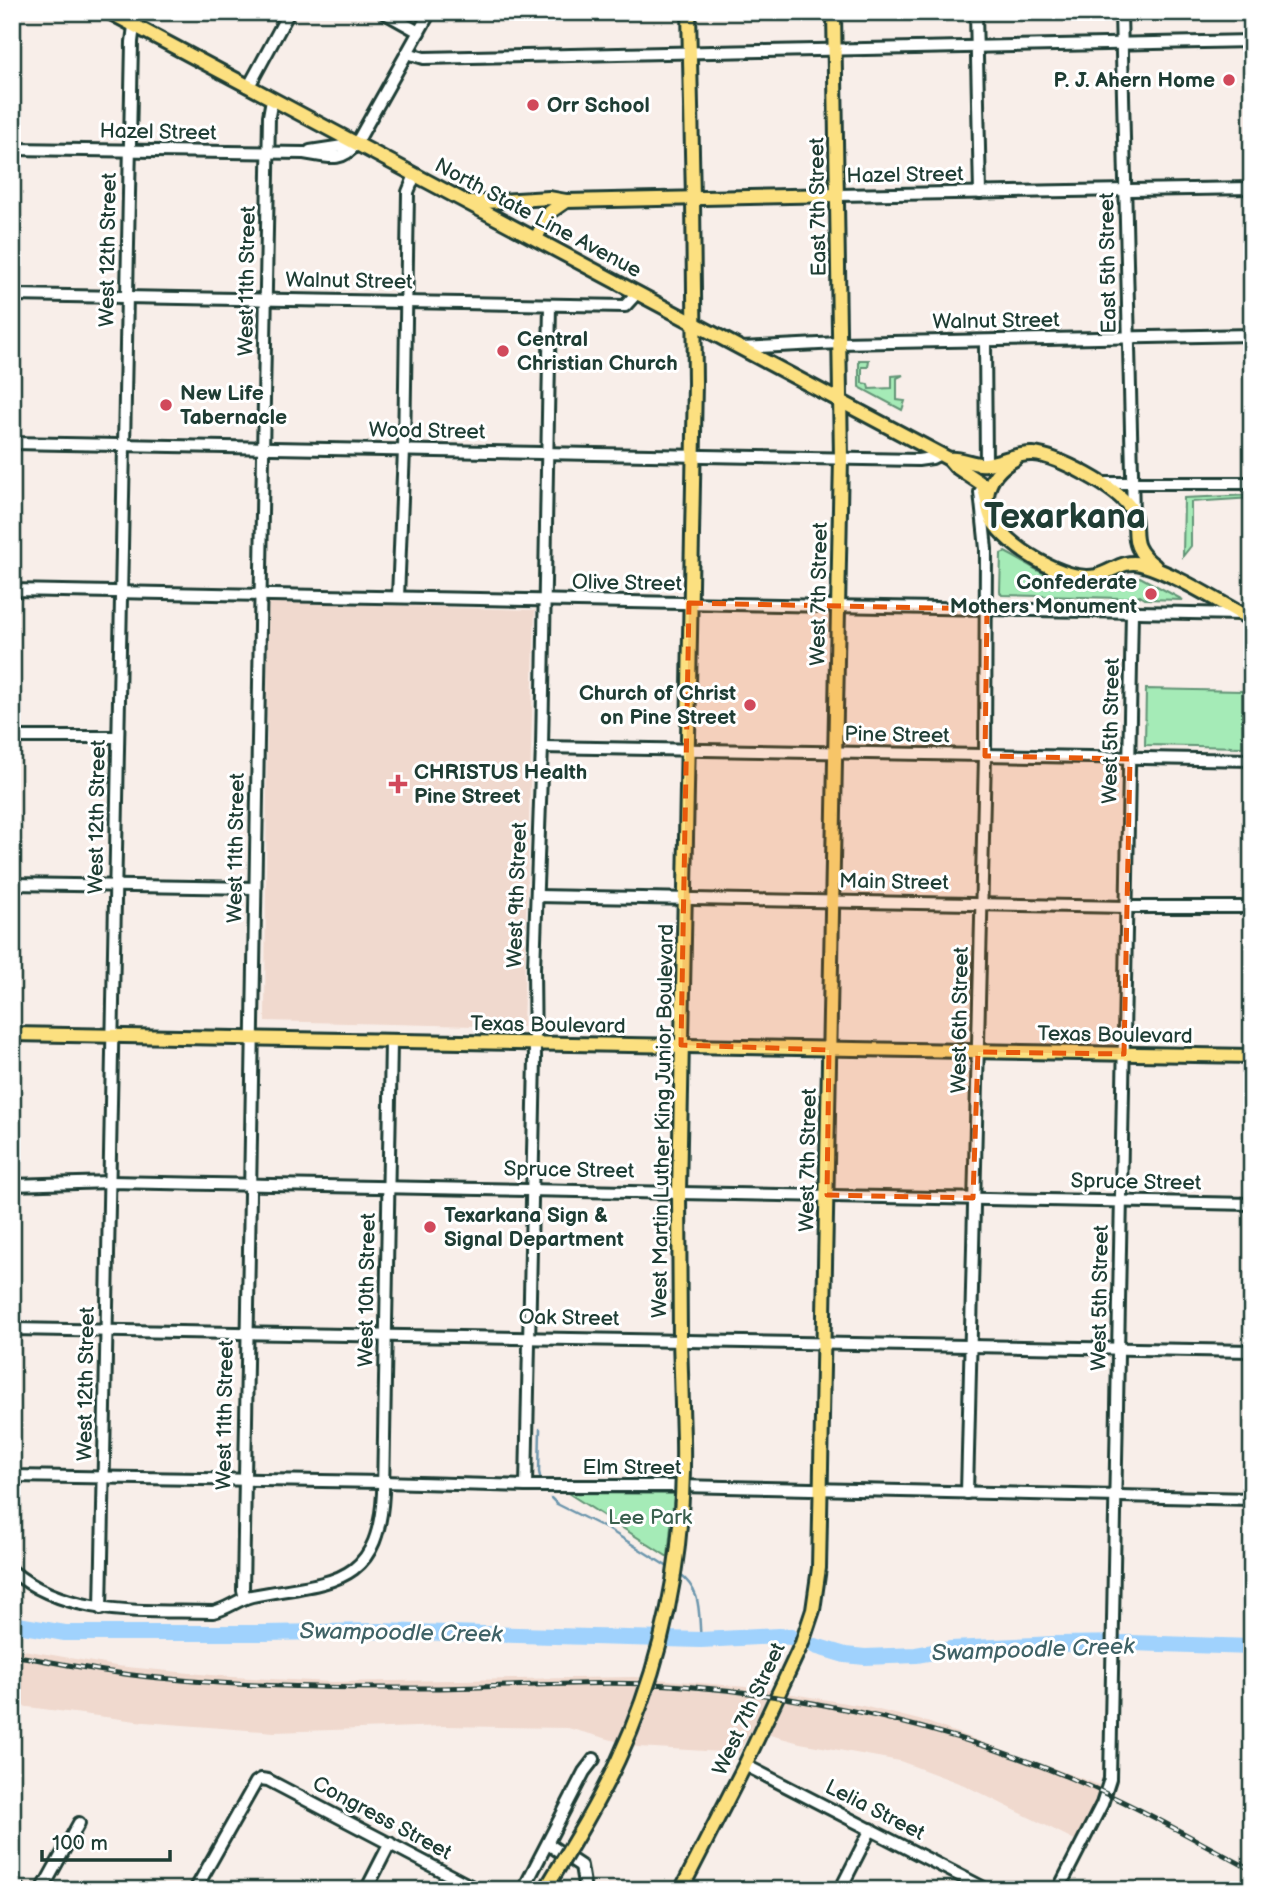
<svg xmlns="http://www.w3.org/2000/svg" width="1264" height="1902" viewBox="0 0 1264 1902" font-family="'Balsamiq Sans',sans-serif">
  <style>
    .built { fill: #f0d9ce }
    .green { fill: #a5ebb7; stroke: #629476; stroke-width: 2 }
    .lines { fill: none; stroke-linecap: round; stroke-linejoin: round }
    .stream { stroke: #6c96ad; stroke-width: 2.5 }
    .river { stroke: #a0d2fd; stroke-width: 16 }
    .minor-casing { stroke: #1f3d34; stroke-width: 16 }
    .major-casing { stroke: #1f3d34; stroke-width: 18 }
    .minor { stroke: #fff; stroke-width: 10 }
    .major { stroke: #fce080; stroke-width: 12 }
    .rail-casing { stroke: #1f3d34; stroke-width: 5 }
    .rail { stroke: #fff; stroke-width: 2.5; stroke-dasharray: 8; stroke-linecap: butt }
    .major-bridge-casing { stroke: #1f3d34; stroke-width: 18; stroke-linecap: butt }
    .major-bridge { stroke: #fce080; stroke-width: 12 }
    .marked { fill: #e8590c; fill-opacity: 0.2; stroke: #e8590c; stroke-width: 5; stroke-dasharray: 14 9; stroke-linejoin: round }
    .poi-dot { fill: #d1495b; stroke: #fff; stroke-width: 2.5 }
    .labels { text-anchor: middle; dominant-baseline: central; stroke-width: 6; stroke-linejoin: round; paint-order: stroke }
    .poi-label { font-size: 21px; font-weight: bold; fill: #1f3d34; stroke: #fff; text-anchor: start }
    .street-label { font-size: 21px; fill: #1f3d34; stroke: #fff }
    .park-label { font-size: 21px; fill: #3a604e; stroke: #fff }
    .water-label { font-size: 23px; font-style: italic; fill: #3f6266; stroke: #fff }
    .town-label { font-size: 35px; font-weight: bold; fill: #1f3d34; stroke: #fff }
  </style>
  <rect width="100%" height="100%" fill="#f8eee9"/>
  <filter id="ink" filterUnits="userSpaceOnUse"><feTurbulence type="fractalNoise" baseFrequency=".0143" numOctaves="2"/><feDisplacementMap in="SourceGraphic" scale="14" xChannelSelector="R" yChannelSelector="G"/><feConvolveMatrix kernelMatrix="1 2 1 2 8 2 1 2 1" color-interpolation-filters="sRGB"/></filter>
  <g filter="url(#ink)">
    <g class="built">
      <path d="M268,602l267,8 -12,417 -258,-6z"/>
      <path d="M12,1648l104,18 116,11 100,5 302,-5 123,11 106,18 64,16 175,64 -6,17 -19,38 -113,-56 -64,-24 -100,-18 -49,-13 -12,23 -101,-6 -70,-19 -124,-2 -169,6 -131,-10 -124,-16 -8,-2z"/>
    </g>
    <g class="green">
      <path d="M859,360h10l-1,7h-6v16l6,1 1,5 23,-1v-12l11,-1 -6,3v22l8,1 -3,9 -43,-23z"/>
      <path d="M1252,495v3l-61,4v44l-8,10 1,-58z"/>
      <path d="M1005,552c24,12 52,34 79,35 12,0 24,-8 32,-8 12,0 11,8 24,-2l43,23 -38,-1 -5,-3 -18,2 -120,-3 -2,-3 1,-38z"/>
      <path d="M1146,689l96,2v56l-97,-2z"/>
      <path d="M568,1493l106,1 -6,63z"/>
    </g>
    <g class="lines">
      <g class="stream">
        <path d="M540,1429l-1,43 2,9"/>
        <path d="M551,1498l6,6 54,27 60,38"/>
        <path d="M679,1574c24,17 19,39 22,66"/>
      </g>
      <g class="river">
        <path d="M12,1624l53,9h199l115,-2 322,9 78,-4 12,1"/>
        <path d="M815,1646l30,9 20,2 51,-2 35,-6 104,-5 76,-1 121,4"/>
      </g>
      <g class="minor-casing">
        <g id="minor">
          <path d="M383,12l36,20"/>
          <path d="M976,12l4,181"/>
          <path d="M1121,12l12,502"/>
          <path d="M407,53l17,5 828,-17"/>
          <path d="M249,86l40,-74"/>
          <path d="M12,149l292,4c21,3 38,11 52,-9l74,-132"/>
          <path d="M310,151l46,-7"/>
          <path d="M837,195l415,-7"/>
          <path d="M12,295l613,11 12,-13"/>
          <path d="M985,341l1,123"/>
          <path d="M741,348l98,-5 413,-8"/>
          <path d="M12,443l906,17 14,-2 8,-4"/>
          <path d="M1103,483h149"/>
          <path d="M12,590l1230,24"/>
          <path d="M398,597l6,-147 4,-258 7,-17"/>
          <path d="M12,737h106"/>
          <path d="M542,747l710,13"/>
          <path d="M12,884l243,4"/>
          <path d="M537,896l590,11h125"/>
          <path d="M12,1185l98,-3 1142,22"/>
          <path d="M12,1329l1240,22"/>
          <path d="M12,1476l371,6 143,4h153l573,13"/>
          <path d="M526,1486l9,-428 -1,-90 8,-221 8,-442"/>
          <path d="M967,1493l18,-737 1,-207 -6,-57"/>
          <path d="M12,1571c57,47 131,39 201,41 15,-3 25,-13 39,-16 77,-15 126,-7 131,-103l8,-451"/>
          <path d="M245,1598l-2,-8 26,-1474 3,-17"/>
          <path d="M101,1609l31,-1567 2,-16 5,-14"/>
          <path d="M745,1765l243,125"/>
          <path d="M548,1844l33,22 4,24"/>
          <path d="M12,1885l8,5"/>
          <path d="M42,1890l37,-67"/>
          <path d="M195,1890l61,-108 5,-3 7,1 210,110"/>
          <path d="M366,1890l24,-47"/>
          <path d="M523,1890l61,-118 10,-13"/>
          <path d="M840,1890l31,-61"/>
          <path d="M1058,1890l44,-86 8,-25 22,-1168"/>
        </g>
      </g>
      <g class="major-casing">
        <g id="major">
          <path d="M109,12l840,447 6,7 27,18c6,11 4,25 10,36 15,26 73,63 104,56 16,-4 28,-17 45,-12 35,10 78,38 111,56"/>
          <path d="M469,203l80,-5 17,3"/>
          <path d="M536,238l14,-26 16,-11 271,-6"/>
          <path d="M949,459c13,-2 24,7 37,5 16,-2 30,-11 47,-10 25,2 85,34 98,55 11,21 -7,34 24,57"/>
          <path d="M987,496c2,-16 13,-29 28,-37"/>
          <path d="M12,1034l1240,22"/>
          <path d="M683,1439l-3,-100 -1,-147 16,-809 -2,-184 -4,-187"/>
          <path d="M681,1890l64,-125 57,-122 11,-33 6,-42 22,-1110 -7,-446"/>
        </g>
      </g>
      <use href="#minor" class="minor"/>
      <use href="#major" class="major"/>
      <g class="rail-casing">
        <path id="rail" d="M12,1655c53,9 106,20 159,24 82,8 166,9 250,9 87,0 175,-9 262,-2 130,10 272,43 392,94 61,25 118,59 177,90"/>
      </g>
      <use href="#rail" class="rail"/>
      <g class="major-bridge-casing">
        <path id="major-bridge" d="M545,1890c26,-43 52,-85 73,-130 47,-101 67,-210 65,-321"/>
      </g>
      <use href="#major-bridge" class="major-bridge"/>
    </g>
  </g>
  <path class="marked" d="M689,603l298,6 -2,147 145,3 -6,295 -146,-2 -5,146 -146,-3 2,-145 -148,-5z"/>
  <g class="poi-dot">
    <circle cx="1229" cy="80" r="7"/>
    <circle cx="533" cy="105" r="7"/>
    <circle cx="503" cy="351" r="7"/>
    <circle cx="166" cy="405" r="7"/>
    <circle cx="1151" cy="594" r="7"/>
    <circle cx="750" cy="705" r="7"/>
    <path d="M394.5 773.5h7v7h7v7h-7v7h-7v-7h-7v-7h7z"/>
    <circle cx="430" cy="1227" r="7"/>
  </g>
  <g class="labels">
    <g class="poi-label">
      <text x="1215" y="80" text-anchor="end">P. J. Ahern Home</text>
      <text x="547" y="105">Orr School</text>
      <text x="517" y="339">Central<tspan x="517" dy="24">Christian Church</tspan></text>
      <text x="180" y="393">New Life<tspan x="180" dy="24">Tabernacle</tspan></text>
      <text x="1137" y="582" text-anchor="end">Confederate<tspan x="1137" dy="24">Mothers Monument</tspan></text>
      <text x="736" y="693" text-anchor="end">Church of Christ<tspan x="736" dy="24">on Pine Street</tspan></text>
      <text x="414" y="772">CHRISTUS Health<tspan x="414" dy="24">Pine Street</tspan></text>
      <text x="444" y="1215">Texarkana Sign &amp;<tspan x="444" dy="24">Signal Department</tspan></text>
    </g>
    <g class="street-label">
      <text transform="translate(158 132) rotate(1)">Hazel Street</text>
      <text transform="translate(905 175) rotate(-1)">Hazel Street</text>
      <text transform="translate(818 207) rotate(-91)">East 7th Street</text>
      <text transform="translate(538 218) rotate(28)">North State Line Avenue</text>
      <text transform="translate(108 250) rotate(-89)">West 12th Street</text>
      <text transform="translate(1108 263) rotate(-91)">East 5th Street</text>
      <text transform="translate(247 281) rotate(-89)">West 11th Street</text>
      <text transform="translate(349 281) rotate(1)">Walnut Street</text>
      <text transform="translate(996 321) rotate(-1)">Walnut Street</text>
      <text transform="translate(427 431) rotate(1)">Wood Street</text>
      <text transform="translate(627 583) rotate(1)">Olive Street</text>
      <text transform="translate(819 594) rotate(-89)">West 7th Street</text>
      <text transform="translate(1111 731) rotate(-89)">West 5th Street</text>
      <text transform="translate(897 735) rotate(1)">Pine Street</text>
      <text transform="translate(97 817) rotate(-89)">West 12th Street</text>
      <text transform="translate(236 848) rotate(-89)">West 11th Street</text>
      <text transform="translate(894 882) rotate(1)">Main Street</text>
      <text transform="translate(517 895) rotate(-88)">West 9th Street</text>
      <text transform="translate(960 1020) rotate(-89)">West 6th Street</text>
      <text transform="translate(548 1025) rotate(1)">Texas Boulevard</text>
      <text transform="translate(1115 1035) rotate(1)">Texas Boulevard</text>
      <text transform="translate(663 1121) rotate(-89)">West Martin Luther King Junior Boulevard</text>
      <text transform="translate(808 1160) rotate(-89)">West 7th Street</text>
      <text transform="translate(569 1170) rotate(1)">Spruce Street</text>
      <text transform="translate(1136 1182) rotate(1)">Spruce Street</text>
      <text transform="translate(367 1290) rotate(-89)">West 10th Street</text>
      <text transform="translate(1100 1298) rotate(-89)">West 5th Street</text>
      <text transform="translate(569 1318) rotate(1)">Oak Street</text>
      <text transform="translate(86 1384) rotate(-89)">West 12th Street</text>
      <text transform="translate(225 1415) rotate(-89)">West 11th Street</text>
      <text x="632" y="1467">Elm Street</text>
      <text transform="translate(749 1709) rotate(-65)">West 7th Street</text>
      <text transform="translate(875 1810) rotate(27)">Lelia Street</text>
      <text transform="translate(382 1818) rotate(28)">Congress Street</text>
    </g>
    <g class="park-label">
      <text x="650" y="1517">Lee Park</text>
    </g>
    <g class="water-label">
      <text transform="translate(401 1633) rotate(1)">Swampoodle Creek</text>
      <text transform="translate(1033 1650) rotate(-2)">Swampoodle Creek</text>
    </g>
    <g class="town-label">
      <text x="1065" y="517">Texarkana</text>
    </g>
  </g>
  <rect width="1264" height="1902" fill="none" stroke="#fff" stroke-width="42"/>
  <rect x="21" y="21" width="1222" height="1860" fill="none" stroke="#1f3d34" stroke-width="2.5" filter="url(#ink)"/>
  <path d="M42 1850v10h128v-10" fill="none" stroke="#1f3d34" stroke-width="3.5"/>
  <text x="52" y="1850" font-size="21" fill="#1f3d34" stroke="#ffffff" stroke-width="5" paint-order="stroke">100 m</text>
</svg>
